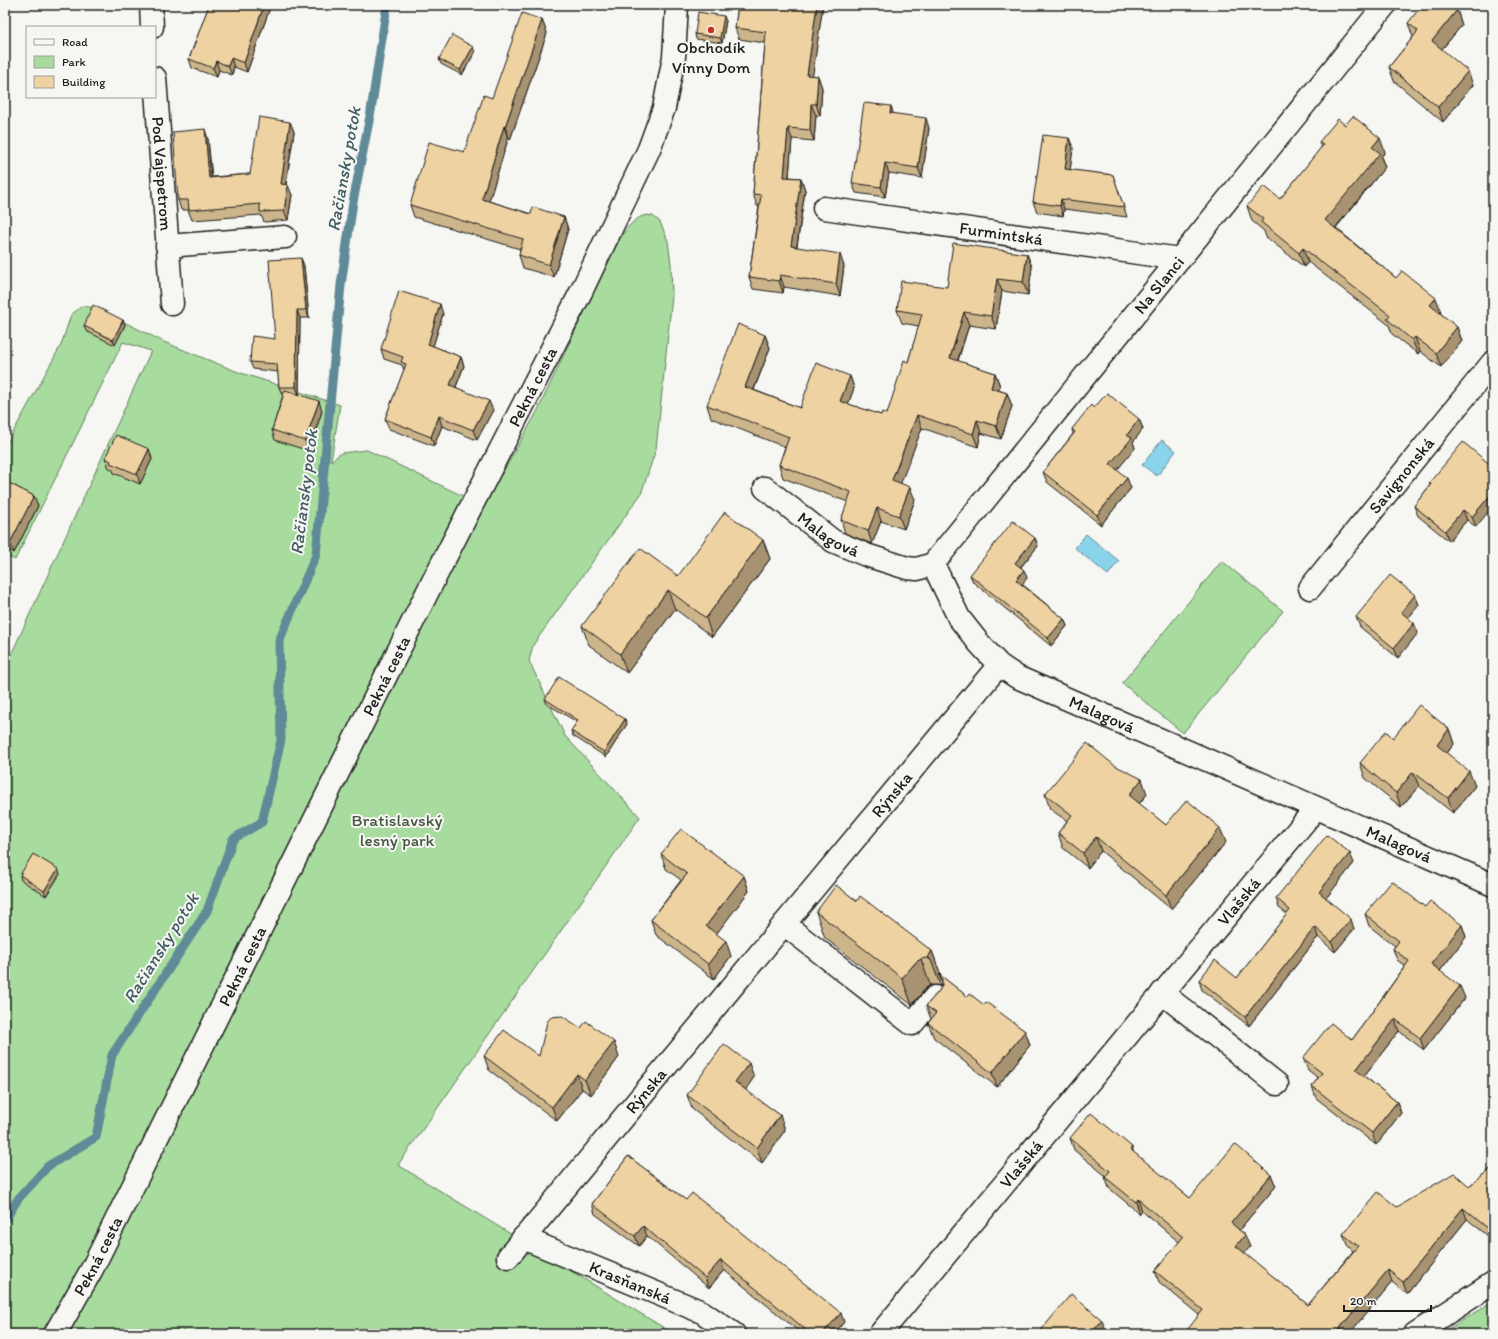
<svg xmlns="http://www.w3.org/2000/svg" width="1498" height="1339" viewBox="0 0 1498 1339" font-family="Itim,sans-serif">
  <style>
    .green { fill: #a7dc9e; stroke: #627c5d }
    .water { fill: #8ad4eb; stroke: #5e8a98 }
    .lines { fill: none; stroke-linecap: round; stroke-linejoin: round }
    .stream { stroke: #5e8a98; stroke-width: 9 }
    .street-casing { stroke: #1c1c1c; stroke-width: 25 }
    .street { stroke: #f6f6f2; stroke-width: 22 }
    .wall { fill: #cdb58b; stroke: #1c1c1c }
    .shaded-wall { fill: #a79371; stroke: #1c1c1c }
    .building { fill: #eed2a2; stroke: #1c1c1c }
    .poi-dot { fill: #c8321e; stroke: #f6f6f2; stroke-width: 1.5 }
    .labels { text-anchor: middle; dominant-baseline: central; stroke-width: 4; stroke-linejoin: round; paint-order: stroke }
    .poi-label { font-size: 17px; fill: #1c1c1c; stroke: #f6f6f2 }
    .street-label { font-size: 17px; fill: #1c1c1c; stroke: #f6f6f2 }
    .park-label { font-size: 17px; fill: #465643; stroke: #f6f6f2 }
    .water-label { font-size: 18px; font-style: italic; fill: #425c64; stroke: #f6f6f2 }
  </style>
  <rect width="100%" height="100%" fill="#f6f6f2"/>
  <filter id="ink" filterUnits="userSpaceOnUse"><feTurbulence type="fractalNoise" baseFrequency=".025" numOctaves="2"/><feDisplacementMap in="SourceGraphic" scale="8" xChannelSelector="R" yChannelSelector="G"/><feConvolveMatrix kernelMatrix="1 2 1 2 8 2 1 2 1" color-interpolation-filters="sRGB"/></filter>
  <g filter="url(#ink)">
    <g class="green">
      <path d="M646,215l7,1 7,6 8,19 3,23 1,32 -16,153 -15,45 -108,151 -4,16 36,75 75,81 -242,348 276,169h-669v-666l146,-317 -28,-9 -108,218 -10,-5v-108l56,-102 10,-30 11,-9 14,2 68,34 74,30 102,33 -9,56 10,-8 26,-3 96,46 39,-22 35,-62 77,-164c9,-13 16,-29 32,-33z"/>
      <path d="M1222,561l61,50 -100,122 -61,-50z"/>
      <path d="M1493,1302v23l-13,9h-40z"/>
    </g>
    <g class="water">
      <path d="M1162,440l14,11 -19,25 -15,-11z"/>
      <path d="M1086,534l33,27 -11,14 -33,-27z"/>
    </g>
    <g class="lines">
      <path class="stream" d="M5,1220l13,-21 30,-33 48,-29 16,-82 95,-144 26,-72 29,-17 19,-82 -2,-99 37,-86 25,-270 12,-83 18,-91 16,-106"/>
      <g class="street-casing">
        <g id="street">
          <path d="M151,5l1,22"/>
          <path id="s1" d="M155,78l17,226"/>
          <path id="s2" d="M824,208l356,51"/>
          <path d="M167,246l118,-9"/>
          <path id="s3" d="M765,488l68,53 33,14 41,13 10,1 16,-5 26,54 19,24 21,23 18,12 476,208"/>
          <path id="s4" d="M933,564l452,-559"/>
          <path id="s5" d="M1310,588l183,-226"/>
          <path d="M784,924l128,100 23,-27"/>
          <path d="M1162,993l115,91"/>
          <path id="s6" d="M523,1238l179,74 32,22"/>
          <path id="s7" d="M508,1257l491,-592"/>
          <path id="s8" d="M55,1334l37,-65 336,-678 153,-299 68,-143 15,-41 10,-51 3,-52"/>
          <path id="s9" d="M880,1334l436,-526"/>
          <path d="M1415,1334l78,-51"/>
        </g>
      </g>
      <use href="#street" class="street"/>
    </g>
    <g class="wall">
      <path d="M206,5h65l-24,67 -13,-5 -2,8 -13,-5 -2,7 -25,-9 -3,-9 19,-51z"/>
      <path d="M738,5h85l-11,71h6l4,12 -2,28 -4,-1 -2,26 -22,-2 -3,38 12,1 4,12 -8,57 47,19 -4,30 -56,-9 -1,6 -30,-4 -4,-12 10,-71h-2l-4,-12 12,-151 -26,-4 -4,-11z"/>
      <path d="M1457,10l5,15 -20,24 31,36 -30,37 -49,-41 -5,-14 24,-30 -5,-14z"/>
      <path d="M542,20l5,13 -37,107 -2,-1 -19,62 42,13 33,3 4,12 -14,48 -31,-9 -4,-13 1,-6 -106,-32 -4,-12 54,-53 28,-54z"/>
      <path d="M726,21l-4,22 -26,-4 -1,-5z"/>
      <path d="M475,52l-13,23 -21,-11 -2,-5z"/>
      <path d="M891,106l2,8 36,14 -7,50 -33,-5 -4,24 -29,-4 -4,-10z"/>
      <path d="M290,122l4,10 -8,53 6,10 -4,25 -24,2 -3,-7 -69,5 -4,-10h-7l-3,-10 30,-61 4,38 38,-3z"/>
      <path d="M1345,125l40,27 -4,5 4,10 -49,61 60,50 45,34 -1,1 17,14 5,14 -21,26 -21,-16 -2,3 -26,-20 -3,-9 -81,-63 -4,5 -38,-30 -2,-6 -12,-10 -5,-15 33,-7 41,-51 -2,-6z"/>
      <path d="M1069,138l4,10 -3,22 43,5 14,42 -63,-8 -1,7 -26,-4 -4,-10z"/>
      <path d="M1027,254l5,13 -4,28 -26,-4 -6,38 -27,-4 -11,36 37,12 5,13 -2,4 9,3 5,13 -11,33 -20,-6 -3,14 -56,-19 -22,55 15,17 -11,29 -23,-8 -9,23 -27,-11 -4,-13 7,-18 -65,-24 -4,-13 6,-18 -74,-29 -4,-13 58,-70 5,13 -16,42 46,18 50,-32 4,12 -6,16 33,11 6,-1 21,-52 11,-36 -17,-3 -5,-13 50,-23z"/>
      <path d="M301,258l3,8 5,52h-9l-1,77 23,16 -13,40 -34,-11 -3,-10 11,-35h-1l-3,-8 -1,-15 -25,-3 -3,-7 25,-23z"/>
      <path d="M443,314l-10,32 28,11 3,9 -8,21 37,23 -16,30 -35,-14 -8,20 -45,-17 -4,-10 19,-49 -2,-5 -18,-6 -3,-10z"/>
      <path d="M123,320l2,5 -10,20 -29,-14 -2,-5z"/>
      <path d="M1094,408l45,11 4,10 -10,13 2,6 -18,22 14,18 -30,37 -54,-43 -4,-10 30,-38 -1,-5z"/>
      <path d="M149,449l3,10 -12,25 -26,-11 -1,-3 -4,-2 -4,-10z"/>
      <path d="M1493,467l-17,60 -9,-7 -18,21 -31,-25 -4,-10 16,-21 -1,-2z"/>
      <path d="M5,481l29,15 4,10 -24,47 -9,-5z"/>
      <path d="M1035,538l3,8 -17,21 6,11 -5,6 42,35 3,7 -16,20 -78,-64 -3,-7z"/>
      <path d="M763,540l7,19 -58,78 -37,-28 -48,64 -38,-28 -7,-19 96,-50z"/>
      <path d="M1415,595l4,10 -11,13 10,15 -20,25 -38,-31 -4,-10z"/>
      <path d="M545,699l82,25 -21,33 -33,-21 -2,-5 6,-9 -30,-18z"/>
      <path d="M1449,729l5,15 -7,9 28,33 -22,27 -34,-27 -18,21 -36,-29 -5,-15 33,-25z"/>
      <path d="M1045,794h102l-8,10 27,21 60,17 -55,67 -70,-58 -13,17 -25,-20 -5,-15 9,-12 -17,-12z"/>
      <path d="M661,854l83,22 5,15 -33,43 15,22 -17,23 -58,-44 -5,-15 30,-40 -15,-11z"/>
      <path d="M1354,863l-28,35 28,31 -19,23 -17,-15 -69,89 -47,-36 -3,-10 38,-2 50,-64 -8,-6 -3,-10z"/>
      <path d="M60,874l-14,22 -25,-16 -1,-5z"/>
      <path d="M857,901l75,50 9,25 27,21 16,8 41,26 5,14 -33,42 -63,-49 -6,-15 3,-4 -5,-13 13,-15 3,-6 -1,-5 -2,2 2,4 -4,-1h-7l-5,4 -13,16 -87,-67 -9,-26z"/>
      <path d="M1425,907l37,18 4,12 -26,34 25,27 -41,52 -25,-19 -35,45 33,26 4,11 -25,32 -60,-47 -4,-12 6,-8 -10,-8 -5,-12 49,-18 53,-74 -8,-6 -4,-11 2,-3 -26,-20 -4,-12z"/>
      <path d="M484,1056h55l80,1 -28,38 -9,-6 -25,32 -68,-51z"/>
      <path d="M754,1077l-9,13 35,25 5,15 -23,33 -70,-54 -5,-14z"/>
      <path d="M1070,1138l64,15 56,45 81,-23 5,11 -37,44 11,17 -6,6 64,52 45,-54 -6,-6 -4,-11 54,-27 72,-21 24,-19v73l-26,-21 -60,75 -15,-12 -43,52 -150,-19 -40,-33 -4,-11 24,-29 -37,-31 -2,3 -31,-26 -4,-11 1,-1 -32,-26z"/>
      <path d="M628,1156l216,166 -10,12h-32l-78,-64 -15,18 -62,-52 -8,10 -44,-32 -3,-10z"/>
    </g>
    <g class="shaded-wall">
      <path d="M264,5h7l-24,67 -3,-9z"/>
      <path d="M817,5h6l-12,82 -4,-12z"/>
      <path d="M1457,10l5,15 -25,30 -5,-14z"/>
      <path d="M724,16l2,5 -4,22 -2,-5z"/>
      <path d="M542,20l5,13 -37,107 -5,-13z"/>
      <path d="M473,47l2,5 -13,23 -2,-5z"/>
      <path d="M231,58l3,9 -2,8 -4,-9z"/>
      <path d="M216,61l3,9 -2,7 -4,-9z"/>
      <path d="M1468,71l5,14 -30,37 -5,-15z"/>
      <path d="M818,76l4,12 -2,28 -4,-12z"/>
      <path d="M811,104l5,11 -2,26 -4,-11z"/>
      <path d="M891,106l3,10 -4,-3z"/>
      <path d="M926,118l3,10 -7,50 -4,-10z"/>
      <path d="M290,122l4,10 -10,62 -3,-10z"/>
      <path d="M504,126l4,13 -22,72 -4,-12z"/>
      <path d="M788,128l4,11 -4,49 -4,-11z"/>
      <path d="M205,129l3,10 4,49 -3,-10z"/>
      <path d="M1069,138l4,10 -4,31 -4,-10z"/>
      <path d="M1380,138l5,14 -4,5 4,10 -55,67 -5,-14 47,-73z"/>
      <path d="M885,163l4,10 -4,24 -4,-10z"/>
      <path d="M801,178l4,12 -10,68 -4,-12z"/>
      <path d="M288,185l4,10 -4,25 -4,-9z"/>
      <path d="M1061,199l3,10 -1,7 -3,-10z"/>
      <path d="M564,217l4,12 -14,48 -5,-12z"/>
      <path d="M1303,248l5,14 -4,5 -5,-14z"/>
      <path d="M840,254l4,12 -4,30 -4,-12z"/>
      <path d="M1027,254l5,13 -4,28 -5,-13z"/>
      <path d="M301,258l3,8 5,52 -3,-8z"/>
      <path d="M780,275l4,12 -1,6 -4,-12z"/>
      <path d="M997,279l5,12 -6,38 -5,-13z"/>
      <path d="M1436,298l5,14 -6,7 -5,-14z"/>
      <path d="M440,304l3,10 -12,39 -3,-9z"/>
      <path d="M297,310l3,8 -1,77 -3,-8z"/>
      <path d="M964,312l5,13 -15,46 -4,-13z"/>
      <path d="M123,320l2,5 -10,20 -2,-5z"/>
      <path d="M1457,327l5,14 -21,26 -5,-14z"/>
      <path d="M765,335l5,13 -20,51 -5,-12z"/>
      <path d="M1415,337l5,14 -2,3 -6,-14z"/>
      <path d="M461,357l3,9 -11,28 -3,-9z"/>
      <path d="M995,373l5,13 -5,15 -4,-13z"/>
      <path d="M850,376l4,12 -9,25 -5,-12z"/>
      <path d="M1007,393l5,13 -11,33 -5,-13z"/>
      <path d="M319,401l3,10 -13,40 -4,-10z"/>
      <path d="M489,401l4,9 -16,30 -4,-10z"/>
      <path d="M917,415l5,13 -25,65 -5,-13z"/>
      <path d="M439,416l3,10 -8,20 -3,-9z"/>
      <path d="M1139,419l4,10 -10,13 2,6 -21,26 -4,-10 17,-29z"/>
      <path d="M977,420l4,13 -3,14 -5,-13z"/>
      <path d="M149,449l3,10 -12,25 -3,-10z"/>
      <path d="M1127,478l4,10 -30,37 -4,-10z"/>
      <path d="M910,487l5,13 -11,29 -5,-13z"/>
      <path d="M1493,492v14l-17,21 -4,-10z"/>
      <path d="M34,496l4,10 -24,47 -4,-10z"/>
      <path d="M877,508l4,13 -9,23 -4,-13z"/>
      <path d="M1463,510l4,10 -18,21 -4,-10z"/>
      <path d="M1035,538l3,8 -20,24 -3,-7z"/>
      <path d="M763,540l7,19 -58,78 -6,-19z"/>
      <path d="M1024,570l3,8 -8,10 -3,-8z"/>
      <path d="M668,590l7,19 -48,64 -7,-19z"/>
      <path d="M1415,595l4,10 -14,17 -4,-10z"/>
      <path d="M1064,619l3,7 -16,20 -3,-8z"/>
      <path d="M1414,623l4,10 -20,25 -4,-10z"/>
      <path d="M625,719l2,5 -21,33 -2,-5z"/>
      <path d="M1449,729l5,15 -12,15 -5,-14z"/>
      <path d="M1469,771l6,15 -22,27 -5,-15z"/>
      <path d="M1413,772l6,14 -18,21 -5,-14z"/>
      <path d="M1142,779l5,15 -13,16 -5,-15z"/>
      <path d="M1220,828l6,14 -55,67 -5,-14z"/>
      <path d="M1096,837l5,14 -13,17 -5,-15z"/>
      <path d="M1350,853l4,10 -31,39 -4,-10z"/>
      <path d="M58,869l2,5 -14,22 -2,-5z"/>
      <path d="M744,876l5,15 -38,50 -5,-15z"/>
      <path d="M1351,919l3,10 -19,23 -3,-10z"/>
      <path d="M1462,925l4,12 -30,39 -5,-12z"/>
      <path d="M1315,927l3,10 -69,89 -4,-9z"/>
      <path d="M726,941l5,15 -17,23 -6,-15z"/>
      <path d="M932,951l10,27 -3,-4 2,6 -2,2 -8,-22 -3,-3z"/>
      <path d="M921,959l9,26 -5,4 -13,16 -10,-27 14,-16z"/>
      <path d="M1460,986l5,12 -41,52 -4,-12z"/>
      <path d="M1395,1019l4,12 -39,50 -4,-11z"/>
      <path d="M1025,1031l5,14 -33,42 -5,-14z"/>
      <path d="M614,1042l5,15 -28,38 -6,-15z"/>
      <path d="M749,1063l5,14 -13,20 -6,-15z"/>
      <path d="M577,1074l5,15 -25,32 -5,-14z"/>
      <path d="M1397,1102l4,11 -25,32 -4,-12z"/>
      <path d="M780,1115l5,15 -23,33 -5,-15z"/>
      <path d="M1132,1147l4,12 -6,-10z"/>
      <path d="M1271,1175l5,11 -41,49 -4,-12z"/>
      <path d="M1138,1199l4,12 -2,3 -4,-12z"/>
      <path d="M1463,1208l4,11 -60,75 -4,-12z"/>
      <path d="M643,1226l4,10 -8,10 -4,-10z"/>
      <path d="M1245,1235l5,12 -10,11 -4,-12z"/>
      <path d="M721,1260l3,10 -15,18 -4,-10z"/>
      <path d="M1388,1270l4,12 -43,52h-14z"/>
      <path d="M841,1313l3,9 -10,12h-12z"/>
      <path d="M1102,1320l5,14h-16z"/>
    </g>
    <g class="building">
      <path d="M209,5h55l-20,58 -13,-5 -3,8 -12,-5 -3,7 -24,-9z"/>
      <path d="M738,5h79l-10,70 11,1 -2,28h-5l-1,26 -22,-2 -4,49 17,1 -10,68 49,8 -4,30 -56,-9 -1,6 -30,-4 12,-82 -8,-1 13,-162 -31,-4z"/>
      <path d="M1422,5h28l7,5 -25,31 36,30 -30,36 -49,-40 29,-36 -10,-8z"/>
      <path d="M698,12l26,4 -4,22 -25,-4z"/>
      <path d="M522,13l20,7 -37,107 -1,-1 -22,73 49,15 2,-7 31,10 -15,48 -30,-10 4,-16 -113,-34 19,-63 35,10 20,-57 8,3z"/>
      <path d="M452,35l21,12 -13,23 -21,-11z"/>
      <path d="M864,103l27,3 -1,7 36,5 -8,50 -33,-5 -4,24 -29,-4z"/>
      <path d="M1353,116l27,22 -8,9 8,6 -55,67 71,58 6,-7 34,27 -6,7 27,22 -21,26 -21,-16 -3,3 -25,-21 3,-4 -87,-67 -4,5 -38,-31 2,-3 -16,-13 17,-20 16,13 43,-54 -4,-3 19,-23 7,6z"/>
      <path d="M259,117l31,5 -9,62 7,1 -4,26 -24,1v-8l-71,6 -1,-10h-10l-5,-68 32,-3 4,49 41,-4z"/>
      <path d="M1043,135l26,3 -4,31 48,6 11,32 -63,-8 -1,7 -27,-4z"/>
      <path d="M953,243l74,11 -4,28 -26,-3 -6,37 -27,-4 -14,46 45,15 -4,15 16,5 -11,33 -19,-6 -4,14 -56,-19 -25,65 18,7 -11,29 -22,-8 -9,23 -27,-11 10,-28 -72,-27 10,-28 -82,-32 31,-81 27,11 -20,52 55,21 16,-45 34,13 -10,25 41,14 1,-3 5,2 17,-54 4,2 14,-48 -25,-4 4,-29 46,6z"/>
      <path d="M301,258l5,52h-9l-1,77h-17l-2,-23 -27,-2 2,-26 23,3 -6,-79z"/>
      <path d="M399,291l41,13 -12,40 33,13 -11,28 39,16 -16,29 -34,-14 -8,21 -46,-18 21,-55 -5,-2 2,-5 -22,-8z"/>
      <path d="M93,305l30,15 -10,20 -29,-14z"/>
      <path d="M285,390l34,11 -14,40 -33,-11z"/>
      <path d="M1107,393l32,26 -12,16 5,3 -22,26 17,14 -30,37 -54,-43 32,-40 -3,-3 19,-24 3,3z"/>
      <path d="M116,435l33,14 -12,25 -27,-11 1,-2 -6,-3z"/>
      <path d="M1463,442l30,25v25l-21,25 -9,-7 -18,21 -31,-25 17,-22 -2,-1z"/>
      <path d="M5,481l29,15 -24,47 -5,-3z"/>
      <path d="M725,512l38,28 -57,78 -38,-28 -48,64 -38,-28 58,-78 38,28z"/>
      <path d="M1013,521l22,17 -20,25 9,7 -8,10 48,39 -16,19 -78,-63z"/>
      <path d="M1390,575l25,20 -14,17 13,11 -20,25 -38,-31z"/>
      <path d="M559,677l66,42 -21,33 -33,-21 7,-11 -33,-21z"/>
      <path d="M1419,705l30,24 -12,16 32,26 -21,27 -35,-26 -17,21 -36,-30 26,-32 7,7z"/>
      <path d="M1087,743l27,22 28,14 -13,16 37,30 21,-25 33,28 -54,67 -70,-58 -13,16 -25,-20 14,-18 -27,-21z"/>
      <path d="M681,829l63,47 -38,50 20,15 -18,23 -57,-44 36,-46 -26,-20z"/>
      <path d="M1327,835l23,18 -31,39 32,27 -19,23 -17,-15 -70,90 -46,-37 16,-20 22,18 53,-68 -14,-12z"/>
      <path d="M33,854l25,15 -14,22 -24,-16z"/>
      <path d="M1392,881l33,26 5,-6 32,24 -31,39 29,22 -40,52 -25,-19 -39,51 41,32 -25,31 -60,-47 10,-13 -19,-15 28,-35 21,17 57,-79 -16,-12 6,-8 -34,-27z"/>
      <path d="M836,885l21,16 3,-5 72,55 -4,6 3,3 -4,-2 -6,1 -5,3 -14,16 -86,-66z"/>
      <path d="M939,974l29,23 2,-3 14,11 2,-3 39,29 -33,42 -64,-50 8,-10 -10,-7 13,-15 3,-6v-6z"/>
      <path d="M562,1016l19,12 5,-7 28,21 -29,38 -8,-6 -25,33 -68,-51 20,-26 35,26 8,-34 4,-5z"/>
      <path d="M724,1044l25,19 -14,19 45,33 -23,33 -70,-53z"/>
      <path d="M1091,1113l41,34 -2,2 60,49 45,-54 36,31 -40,48 14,12 -9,11 72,59 50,-59 -15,-12 35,-42 19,15 57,-34 15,13 24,-19v61l-3,2 -27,-22 -60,74 -15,-12 -53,64h-151l19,-24 -48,-39 28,-34 -45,-38 -2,3 -31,-25 5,-6 -40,-33z"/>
      <path d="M628,1156l58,44 6,-7 149,120 -19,21h-11l-90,-74 -16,18 -62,-52 -8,10 -43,-32z"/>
      <path d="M1071,1294l31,26 -11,14h-53z"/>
    </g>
  </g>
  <circle class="poi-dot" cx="711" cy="30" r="4"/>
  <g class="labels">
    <g class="poi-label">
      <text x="711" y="47">Obchodík<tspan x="711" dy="20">Vínny Dom</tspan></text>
    </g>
    <g class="street-label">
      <text stroke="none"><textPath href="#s1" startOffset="96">Pod Vajspetrom</textPath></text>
      <text stroke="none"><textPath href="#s2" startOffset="179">Furmintská</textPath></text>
      <text stroke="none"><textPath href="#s4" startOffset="359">Na Slanci</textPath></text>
      <text stroke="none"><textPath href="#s8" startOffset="1061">Pekná cesta</textPath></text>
      <text stroke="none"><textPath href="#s5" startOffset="145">Savignonská</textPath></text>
      <text stroke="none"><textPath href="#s3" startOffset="79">Malagová</textPath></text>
      <text stroke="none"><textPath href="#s8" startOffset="737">Pekná cesta</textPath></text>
      <text stroke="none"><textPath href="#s3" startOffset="428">Malagová</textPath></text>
      <text stroke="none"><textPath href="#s7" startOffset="601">Rýnska</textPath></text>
      <text stroke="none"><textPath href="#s3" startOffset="752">Malagová</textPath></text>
      <text stroke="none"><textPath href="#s9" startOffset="562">Vlašská</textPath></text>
      <text stroke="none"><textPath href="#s8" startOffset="413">Pekná cesta</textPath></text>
      <text stroke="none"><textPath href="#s7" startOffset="216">Rýnska</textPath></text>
      <text stroke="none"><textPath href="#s9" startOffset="221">Vlašská</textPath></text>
      <text stroke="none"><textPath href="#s8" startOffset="89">Pekná cesta</textPath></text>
      <text stroke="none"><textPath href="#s6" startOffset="116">Krasňanská</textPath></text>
    </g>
    <g class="park-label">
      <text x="397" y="820">Bratislavský<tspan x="397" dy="20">lesný park</tspan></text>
    </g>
    <g class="water-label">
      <text transform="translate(344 169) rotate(-80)">Račiansky potok</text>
      <text transform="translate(304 492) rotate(-83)">Račiansky potok</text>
      <text transform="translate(161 948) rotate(-58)">Račiansky potok</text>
    </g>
  </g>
  <rect width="1498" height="1339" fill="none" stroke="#f6f6f2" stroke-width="20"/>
  <rect x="10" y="10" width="1478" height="1319" fill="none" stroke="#1c1c1c" stroke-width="1.5" filter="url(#ink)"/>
  <rect x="26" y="26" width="130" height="72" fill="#f6f6f2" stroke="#9f9f9c"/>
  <rect x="34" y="39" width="20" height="6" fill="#f6f6f2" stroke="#9f9f9c"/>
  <text x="62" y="46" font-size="12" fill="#1c1c1c">Road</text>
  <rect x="34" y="56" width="20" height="12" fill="#a7dc9e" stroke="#9f9f9c"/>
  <text x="62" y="66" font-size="12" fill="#1c1c1c">Park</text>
  <rect x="34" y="76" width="20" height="12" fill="#eed2a2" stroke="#9f9f9c"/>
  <text x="62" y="86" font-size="12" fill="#1c1c1c">Building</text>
  <path d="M1344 1305v6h87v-6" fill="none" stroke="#1c1c1c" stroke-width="2"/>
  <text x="1350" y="1305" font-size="12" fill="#1c1c1c" stroke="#f6f6f2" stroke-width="3" paint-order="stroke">20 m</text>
</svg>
